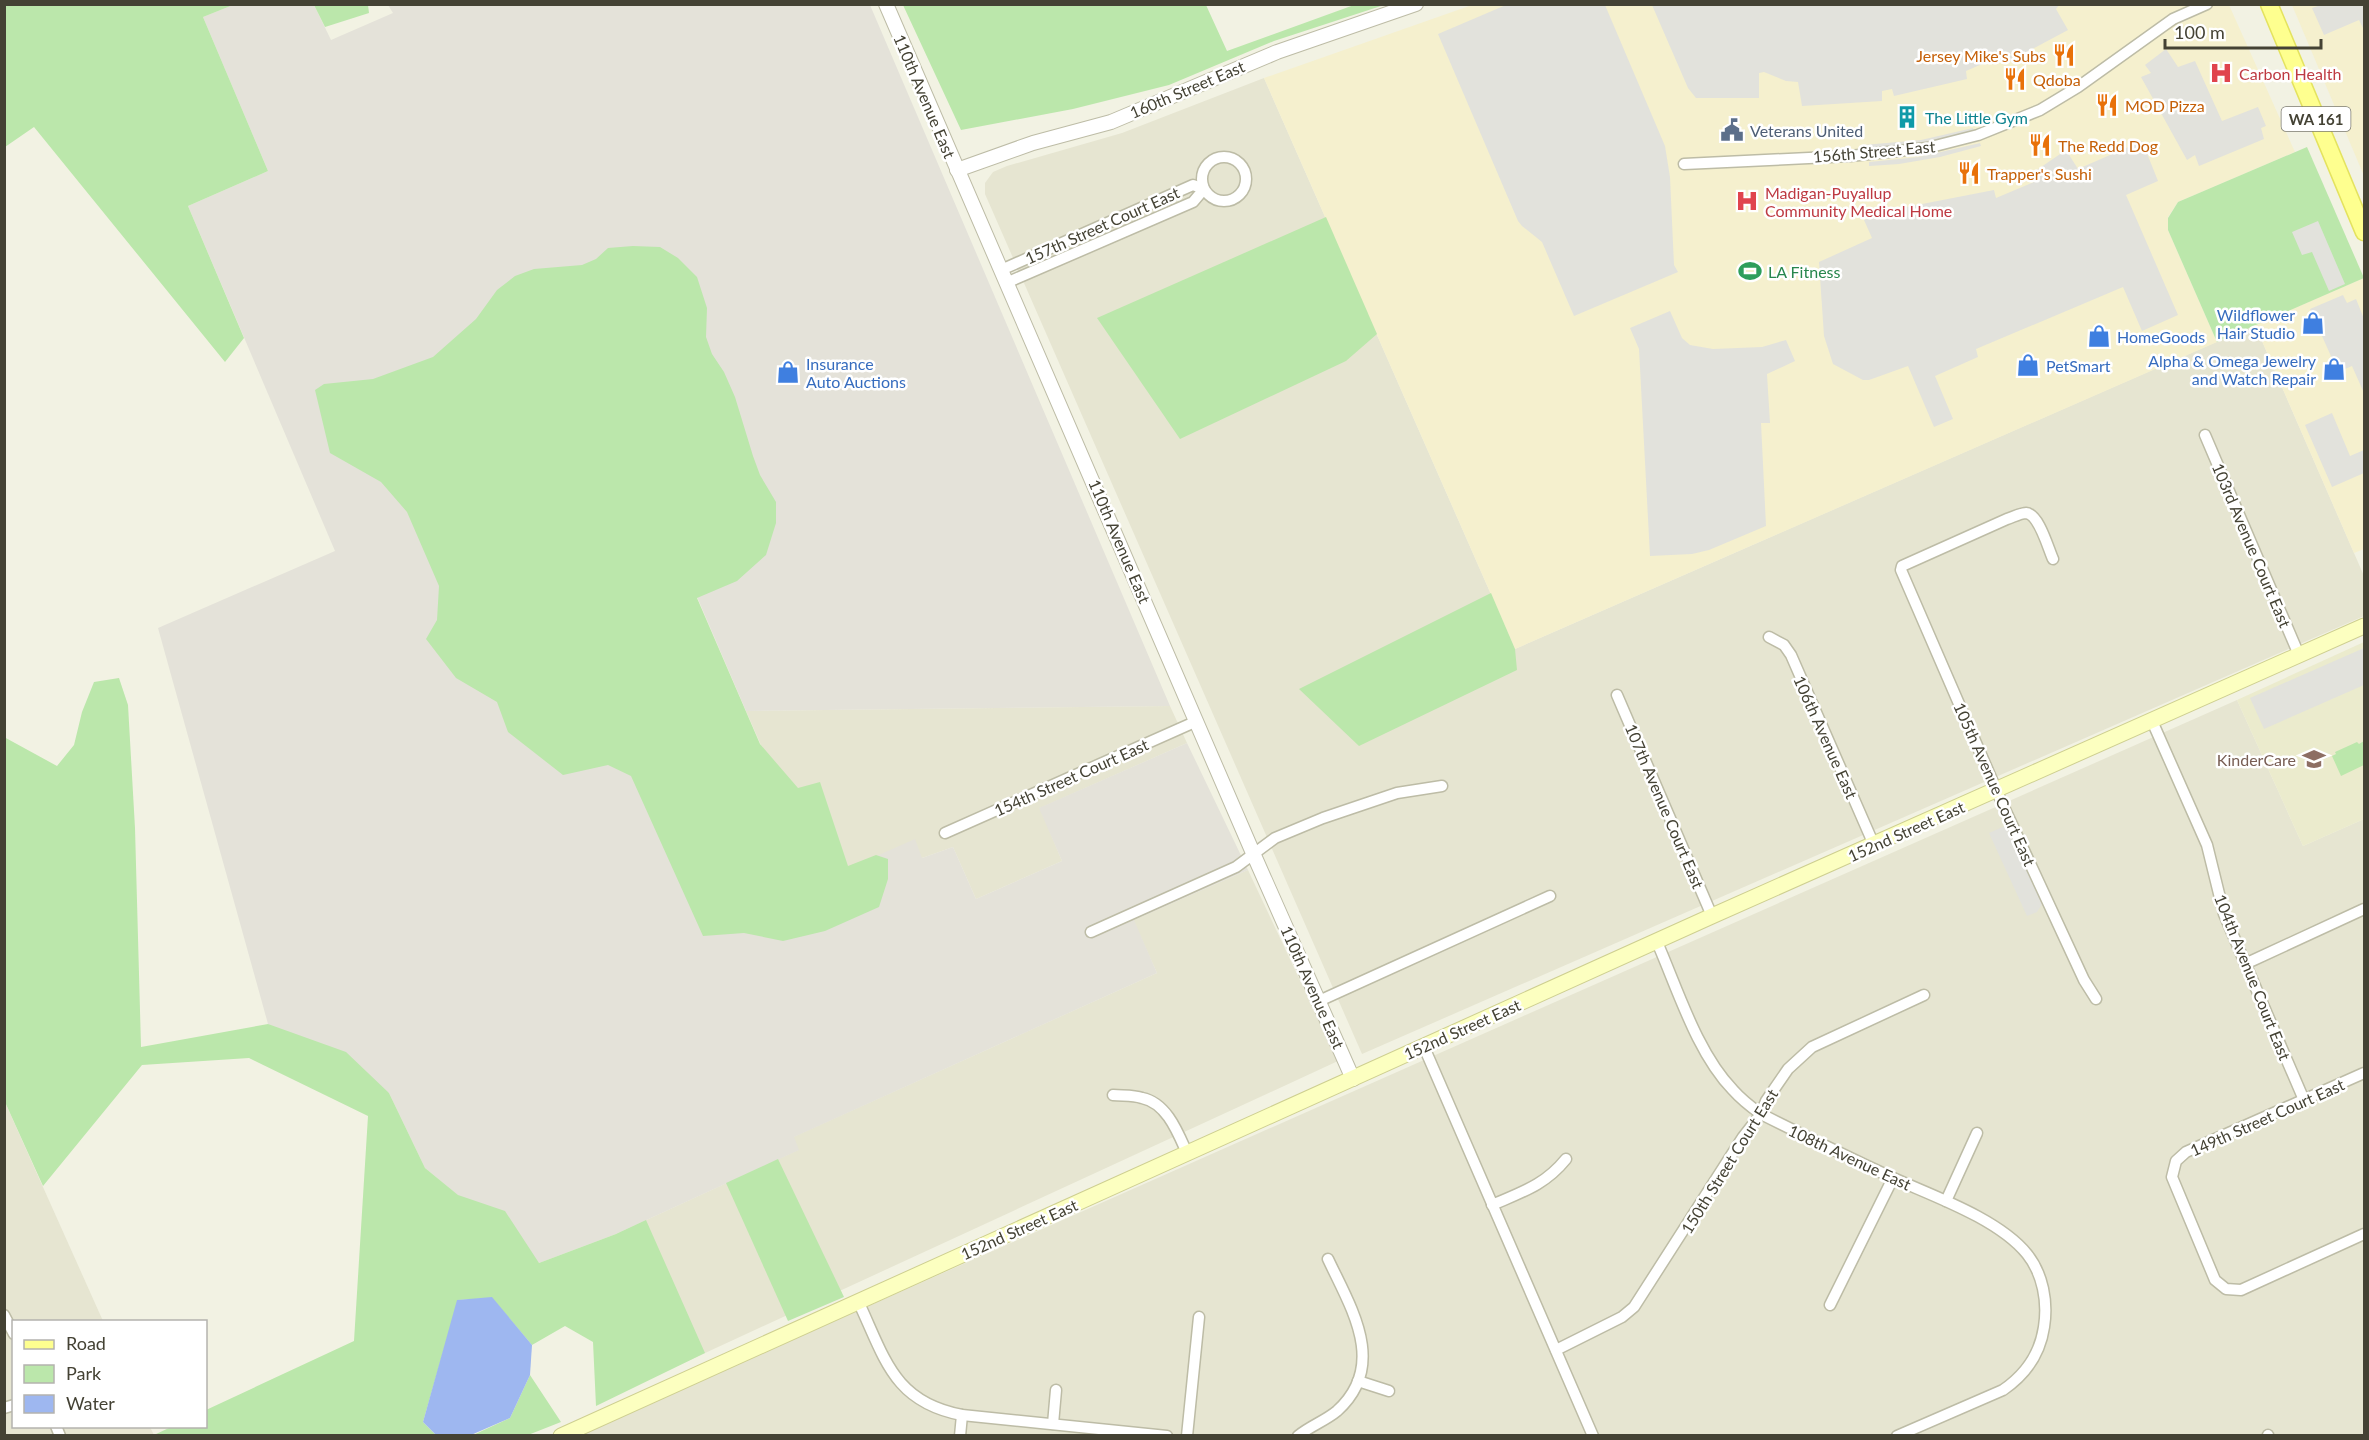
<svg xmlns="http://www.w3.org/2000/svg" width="2369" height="1440" viewBox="0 0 2369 1440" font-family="Lato,sans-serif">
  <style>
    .residential { fill: #e6e5d1 }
    .commercial { fill: #f5f0ce }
    .industrial { fill: #e4e2d9 }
    .education { fill: #ebebcd }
    .green { fill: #bbe7ab }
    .parking { fill: #e2e2dc }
    .water { fill: #9eb7f0 }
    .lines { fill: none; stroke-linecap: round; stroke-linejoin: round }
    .minor-casing { stroke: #bdbca6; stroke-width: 13 }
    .tertiary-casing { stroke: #bdbca6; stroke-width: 16 }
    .secondary-casing { stroke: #cecf90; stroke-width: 17 }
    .primary-casing { stroke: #e4e35f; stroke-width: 19 }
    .minor { stroke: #fff; stroke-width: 10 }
    .tertiary { stroke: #fff; stroke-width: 14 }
    .secondary { stroke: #fcffc0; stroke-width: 15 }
    .primary { stroke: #feff8f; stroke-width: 16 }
    .labels { text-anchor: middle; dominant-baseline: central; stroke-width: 5; stroke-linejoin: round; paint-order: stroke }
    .shield { fill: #fff; stroke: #7c7b71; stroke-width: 1.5 }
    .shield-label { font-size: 15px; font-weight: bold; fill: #444234 }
    .food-label { font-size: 16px; fill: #c56008; stroke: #fff; text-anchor: start }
    .health-label { font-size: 16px; fill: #be3a42; stroke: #fff; text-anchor: start }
    .street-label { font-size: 16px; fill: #444234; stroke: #fff }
    .culture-label { font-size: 16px; fill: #0d838f; stroke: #fff; text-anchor: start }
    .service-label { font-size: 16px; fill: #4e5e75; stroke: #fff; text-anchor: start }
    .leisure-label { font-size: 16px; fill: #27864d; stroke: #fff; text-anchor: start }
    .shop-label { font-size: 16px; fill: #366cbe; stroke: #fff; text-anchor: start }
    .education-label { font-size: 16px; fill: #785e54; stroke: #fff; text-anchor: end }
  </style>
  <rect width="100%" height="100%" fill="#f2f2e3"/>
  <g class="residential">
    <path d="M1264,78l251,571 740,-324 109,251v40l-1002,438 -377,-860v-11l8,-11 14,-6 115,-33z"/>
    <path d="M2237,700l66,146 61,-27v616l-1789,1z"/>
    <path d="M1170,706l17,37 -147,65 22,53 -86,38 -23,-52 -31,11 -102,23 -74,-170z"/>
    <path d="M1248,870l90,191 -661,305 -61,-132 182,-84 -5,-13 364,-164 -24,-53z"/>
    <path d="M4,1100l99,221 -89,1v104l136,1 4,8h-149z"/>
  </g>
  <g class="commercial">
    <path d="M1472,5h757l66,147 -117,50 -10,15v13l49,112 -702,307 -251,-571z"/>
    <path d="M2292,5h72v171z"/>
    <path d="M2364,278v271l-10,4 -99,-228z"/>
  </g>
  <path class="industrial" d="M233,5h81l17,35 62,-27 -5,-8h482l300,701 -424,5 -158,-368 -199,85 431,453 95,-42 7,19 31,-11 23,52 86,-38 -23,-53 148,-65 61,127 -114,50 23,53 -363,164 5,13 -183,84 -77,29 -114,-95 -36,-75 -121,-69 -110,-396 177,-77 -147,-345 80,-35 -65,-154z"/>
  <path class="education" d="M2364,642v177l-61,27 -66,-146z"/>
  <g class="green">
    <path d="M5,4l228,1 -30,12 65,154 -80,35 56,132 -19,24 -191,-235 -29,20z"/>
    <path d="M314,5h54l1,8 -44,14z"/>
    <path d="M903,5h303l21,46 127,-46h30l-110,36 -105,44 -96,24 -112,21z"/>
    <path d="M2307,147l57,131 -147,64 -49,-112v-12l10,-16z"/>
    <path d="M1326,217l51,117 -31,27 -166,78 -83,-121z"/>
    <path d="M633,246l27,1 18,11 19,19 10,31 -1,29 6,17 12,18 11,25 18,59 7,19 16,27v21l-10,32 -29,26 -40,17 63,146 38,44 22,-6 28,84 28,-11 12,4v20l-9,28 -54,24 -42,10 -39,-8 -41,3 -72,-160 -23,-11 -45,10 -55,-43 -11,-30 -41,-24 -30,-39 11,-19 2,-34 -32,-74 -26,-30 -51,-29 -15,-63 9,-6 49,-5 60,-22 43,-38 21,-29 18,-14 19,-7 48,-4 14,-6 12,-11z"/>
    <path d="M1491,593l24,56 2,21 -158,76 -60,-57z"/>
    <path d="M119,678l9,27 7,123 6,219 127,-23 78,28 43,41 36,75 33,27 47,16 34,52 77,-29 30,-14 59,133 -109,53 -3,-64 -28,-16 -33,19 -40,-47 -34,2 -35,122 13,13h-282l17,-8 35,-1v-16l148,-69 14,-225 -119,-58 -107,7 -99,121 -38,-84 -1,-365 53,29 17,-21 8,-33 12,-30z"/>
    <path d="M2364,741v24l-23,11 -9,-20 4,-2 -1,-2 22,-10 2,2z"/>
    <path d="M778,1159l66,138 -56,24 -62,-138z"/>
    <path d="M530,1375l31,47 -33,13 -57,1 39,-18z"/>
  </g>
  <g class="parking">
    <path d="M1506,5h99l60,141 5,31 4,88 4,7 -104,44 -32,-74 -20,-16 -4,-5 -80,-187z"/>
    <path d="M1652,5h407l-3,4 12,21 -60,32 -5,-7 -37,16 1,8 -73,17 -2,-7 -10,2v10l-80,5 -4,-24 -12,-1 -22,-9 -5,1v25h-63l-8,-10z"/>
    <path d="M2321,5h43v25l-5,-10 -35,15 -12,-27z"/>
    <path d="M2166,49l12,18 17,-6 27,60 36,-14 8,19 -5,2 3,11 -65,27 -4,-11 -8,5 -46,-83 10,-4 -6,-8z"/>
    <path d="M1973,128l1,4 -53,12 -58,5v-4l58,-5z"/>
    <path d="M2142,141l16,40 -32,14 52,120 -36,16 -19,-44 -147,62 2,8 -43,19 18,43 -19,8 -26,-61 -39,14h-6l-30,-16 -9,-28 -5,-74 53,-24 -8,-18 22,-9 108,-21 2,8 38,-16 -3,-8 35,-24 12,19z"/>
    <path d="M1980,143l1,3 -41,11 -41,7 -30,2v-4l50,-5z"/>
    <path d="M2318,221l27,63 -16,7 -17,-39 -10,3 -10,-23z"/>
    <path d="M2343,295l4,8 9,-4 8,20v74l-12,-27 -14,6 -28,-63z"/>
    <path d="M1670,311l12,27 8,7 23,4 49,-2 24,-7 9,21 -28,13 3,49h-9l5,103 -57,24 -17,4 -42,2 -11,-207 -9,-21z"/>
    <path d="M2332,413l18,43 14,-6v23l-32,14 -27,-62z"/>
    <path d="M2364,648v37l-100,44 -14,-31z"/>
    <path d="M2007,825l35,79 -5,8 -10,4 -38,-83z"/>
  </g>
  <path class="water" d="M492,1297l40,48 -2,30 -20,43 -39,17h-35l-13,-13 34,-122z"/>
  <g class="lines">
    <g class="minor-casing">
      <g id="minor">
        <circle cx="1224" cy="179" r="22"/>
        <path d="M1684,164l166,-8 77,-8 51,-13 62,-25 38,-23 95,-68 34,-15"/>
        <path d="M1001,270l192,-85 11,4 -11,13 -187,81"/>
        <path d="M2205,435l94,220"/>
        <path d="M2053,559c-5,-11 -14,-45 -27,-46 -5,0 -13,4 -19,6l-105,47 -1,4 101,233 82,177 12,19"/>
        <path d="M1769,637l15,8 7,10 83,190"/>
        <path d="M1617,695l95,221"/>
        <path d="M2152,721l55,124 17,69 80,186"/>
        <path d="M945,833l252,-112"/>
        <path d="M1091,932l145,-65 39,-29 48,-20 74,-25 45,-7"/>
        <path d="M1657,942c21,48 40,111 76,148 8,9 18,17 28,24 44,22 87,43 132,64 40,18 106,41 134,76 16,20 21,48 17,73 -4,27 -19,48 -41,63l-106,46"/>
        <path d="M2245,964l119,-55"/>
        <path d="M1319,1001l231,-105"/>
        <path d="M1424,1047l169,389"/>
        <path d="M2364,1073l-178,79 -10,9 -4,16 43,103 11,9 15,1 123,-56"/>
        <path d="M1113,1095c10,1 20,0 29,3 25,5 36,35 45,55"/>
        <path d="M1946,1201l31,-68"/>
        <path d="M1492,1205c30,-13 53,-20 74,-46"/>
        <path d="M858,1301c27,57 35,101 104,114l205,21"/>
        <path d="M1830,1305l63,-127"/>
        <path d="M4,1315l10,19"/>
        <path d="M1556,1350l66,-33 12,-10 109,-170 18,-23 5,-13 22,-32 24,-22 112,-52"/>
        <path d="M1358,1381l31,10"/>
        <path d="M4,1408l10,-3"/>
        <path d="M1053,1424l3,-34"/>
        <path d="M56,1426l4,10"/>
        <path d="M2268,1435v1"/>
        <path d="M960,1436l2,-21"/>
        <path d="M1187,1436l12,-119"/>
        <path d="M1298,1436c12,-10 27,-15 39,-25 51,-46 14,-103 -9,-152"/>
      </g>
    </g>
    <g class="tertiary-casing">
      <g id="tertiary">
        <path d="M886,4l367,849 100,226"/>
        <path d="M957,170l76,-27 78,-21 166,-70 139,-48"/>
      </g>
    </g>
    <g class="secondary-casing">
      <path id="secondary" d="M561,1436l1151,-520 652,-290"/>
    </g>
    <g class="primary-casing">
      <path id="primary" d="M2269,4l95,228"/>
    </g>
    <use href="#minor" class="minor"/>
    <use href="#tertiary" class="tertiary"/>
    <use href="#secondary" class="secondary"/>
    <use href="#primary" class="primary"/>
  </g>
  <defs>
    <g id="restaurant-bare" transform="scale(1.8)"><path d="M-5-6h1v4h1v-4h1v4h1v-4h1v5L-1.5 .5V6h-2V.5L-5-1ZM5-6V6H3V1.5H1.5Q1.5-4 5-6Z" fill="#e8710a" stroke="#fff" stroke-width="2.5" paint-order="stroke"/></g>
    <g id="hospital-bare" transform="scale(1.8)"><path d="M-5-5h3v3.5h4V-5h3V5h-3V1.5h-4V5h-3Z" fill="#e0444e" stroke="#fff" stroke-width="2.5" paint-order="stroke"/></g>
    <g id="building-bare" transform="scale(1.8)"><path d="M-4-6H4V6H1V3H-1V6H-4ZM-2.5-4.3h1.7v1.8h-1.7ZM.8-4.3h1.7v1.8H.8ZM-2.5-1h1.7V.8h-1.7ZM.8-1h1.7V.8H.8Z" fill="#0f9aa8" stroke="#fff" stroke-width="2.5" paint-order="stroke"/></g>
    <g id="civic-bare" transform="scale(1.8)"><path d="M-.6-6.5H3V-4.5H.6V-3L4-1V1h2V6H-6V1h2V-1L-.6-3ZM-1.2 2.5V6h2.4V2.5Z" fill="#5c6f8a" stroke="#fff" stroke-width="2.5" paint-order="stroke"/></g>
    <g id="stadium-bare" transform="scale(1.8)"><path d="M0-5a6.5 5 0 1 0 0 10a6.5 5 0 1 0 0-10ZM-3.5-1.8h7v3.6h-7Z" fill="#2e9e5b" stroke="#fff" stroke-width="2.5" paint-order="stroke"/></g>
    <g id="shop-bare" transform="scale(1.8)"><path d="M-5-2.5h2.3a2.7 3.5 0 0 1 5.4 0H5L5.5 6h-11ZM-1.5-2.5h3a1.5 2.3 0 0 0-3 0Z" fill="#3f7fe0" stroke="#fff" stroke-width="2.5" paint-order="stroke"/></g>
    <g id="school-bare" transform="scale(1.8)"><path d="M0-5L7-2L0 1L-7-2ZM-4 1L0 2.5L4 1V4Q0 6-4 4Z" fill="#8d6e63" stroke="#fff" stroke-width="2.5" paint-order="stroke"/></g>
  </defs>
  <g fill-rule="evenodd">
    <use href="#restaurant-bare" x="2064" y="55"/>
    <use href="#hospital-bare" x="2221" y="73"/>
    <use href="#restaurant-bare" x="2015" y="79"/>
    <use href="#restaurant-bare" x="2107" y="105"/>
    <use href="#building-bare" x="1907" y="117"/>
    <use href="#civic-bare" x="1732" y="130"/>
    <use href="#restaurant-bare" x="2040" y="145"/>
    <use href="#restaurant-bare" x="1969" y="173"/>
    <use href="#hospital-bare" x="1747" y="201"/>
    <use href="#stadium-bare" x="1750" y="271"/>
    <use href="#shop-bare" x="2313" y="323"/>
    <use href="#shop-bare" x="2099" y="336"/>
    <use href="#shop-bare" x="2028" y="365"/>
    <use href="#shop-bare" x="2334" y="369"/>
    <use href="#shop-bare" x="788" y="372"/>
    <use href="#school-bare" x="2314" y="759"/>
  </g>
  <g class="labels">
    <rect class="shield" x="2281.5" y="107" width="69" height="24" rx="4.5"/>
    <g class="shield-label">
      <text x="2316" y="119">WA 161</text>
    </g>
    <g class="food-label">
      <text x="2046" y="55" text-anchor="end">Jersey Mike's Subs</text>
      <text x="2033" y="79">Qdoba</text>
      <text x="2125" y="105">MOD Pizza</text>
      <text x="2058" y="145">The Redd Dog</text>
      <text x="1987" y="173">Trapper's Sushi</text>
    </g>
    <g class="health-label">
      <text x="2239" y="73">Carbon Health</text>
      <text x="1765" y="192">Madigan-Puyallup<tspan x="1765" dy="18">Community Medical Home</tspan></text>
    </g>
    <g class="street-label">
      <text transform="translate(1187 89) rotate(-23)">160th Street East</text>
      <text transform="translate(925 96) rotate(67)">110th Avenue East</text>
      <text transform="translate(1874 151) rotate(-5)">156th Street East</text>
      <text transform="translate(1102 225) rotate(-24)">157th Street Court East</text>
      <text transform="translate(1120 541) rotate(67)">110th Avenue East</text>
      <text transform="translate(2252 545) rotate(67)">103rd Avenue Court East</text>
      <text transform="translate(1826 737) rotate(66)">106th Avenue East</text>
      <text transform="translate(1071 777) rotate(-24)">154th Street Court East</text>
      <text transform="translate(1995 784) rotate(66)">105th Avenue Court East</text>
      <text transform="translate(1665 806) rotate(67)">107th Avenue Court East</text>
      <text transform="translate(1906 831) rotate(-24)">152nd Street East</text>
      <text transform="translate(2253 977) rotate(68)">104th Avenue Court East</text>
      <text transform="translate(1313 987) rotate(66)">110th Avenue East</text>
      <text transform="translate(1462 1029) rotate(-24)">152nd Street East</text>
      <text transform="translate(2267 1117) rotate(-24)">149th Street Court East</text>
      <text transform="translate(1850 1157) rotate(25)">108th Avenue East</text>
      <text transform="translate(1729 1161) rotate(-58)">150th Street Court East</text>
      <text transform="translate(1019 1229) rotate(-24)">152nd Street East</text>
    </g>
    <g class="culture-label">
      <text x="1925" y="117">The Little Gym</text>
    </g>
    <g class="service-label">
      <text x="1750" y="130">Veterans United</text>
    </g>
    <g class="leisure-label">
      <text x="1768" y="271">LA Fitness</text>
    </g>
    <g class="shop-label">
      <text x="2295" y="314" text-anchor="end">Wildflower<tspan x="2295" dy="18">Hair Studio</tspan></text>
      <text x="2117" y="336">HomeGoods</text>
      <text x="2316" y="360" text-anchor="end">Alpha &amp; Omega Jewelry<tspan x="2316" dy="18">and Watch Repair</tspan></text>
      <text x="806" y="363">Insurance<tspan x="806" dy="18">Auto Auctions</tspan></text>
      <text x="2046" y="365">PetSmart</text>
    </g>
    <g class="education-label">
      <text x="2296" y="759">KinderCare</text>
    </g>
  </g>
  <rect width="2369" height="1440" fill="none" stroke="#444234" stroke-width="12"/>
  <rect x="12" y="1320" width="195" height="108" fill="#ffffff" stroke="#b4b3ae" stroke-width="1.5"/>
  <rect x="24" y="1340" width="30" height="9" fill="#feff8f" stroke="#b4b3ae" stroke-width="1.5"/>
  <text x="66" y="1350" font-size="18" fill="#444234">Road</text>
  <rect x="24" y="1365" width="30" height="18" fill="#bbe7ab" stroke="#b4b3ae" stroke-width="1.5"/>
  <text x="66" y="1380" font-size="18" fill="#444234">Park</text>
  <rect x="24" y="1395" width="30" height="18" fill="#9eb7f0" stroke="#b4b3ae" stroke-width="1.5"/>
  <text x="66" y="1410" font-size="18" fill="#444234">Water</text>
  <path d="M2165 39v9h156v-9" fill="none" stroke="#444234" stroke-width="3"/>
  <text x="2174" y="39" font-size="18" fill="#444234" stroke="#ffffff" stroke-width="4.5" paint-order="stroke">100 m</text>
</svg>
